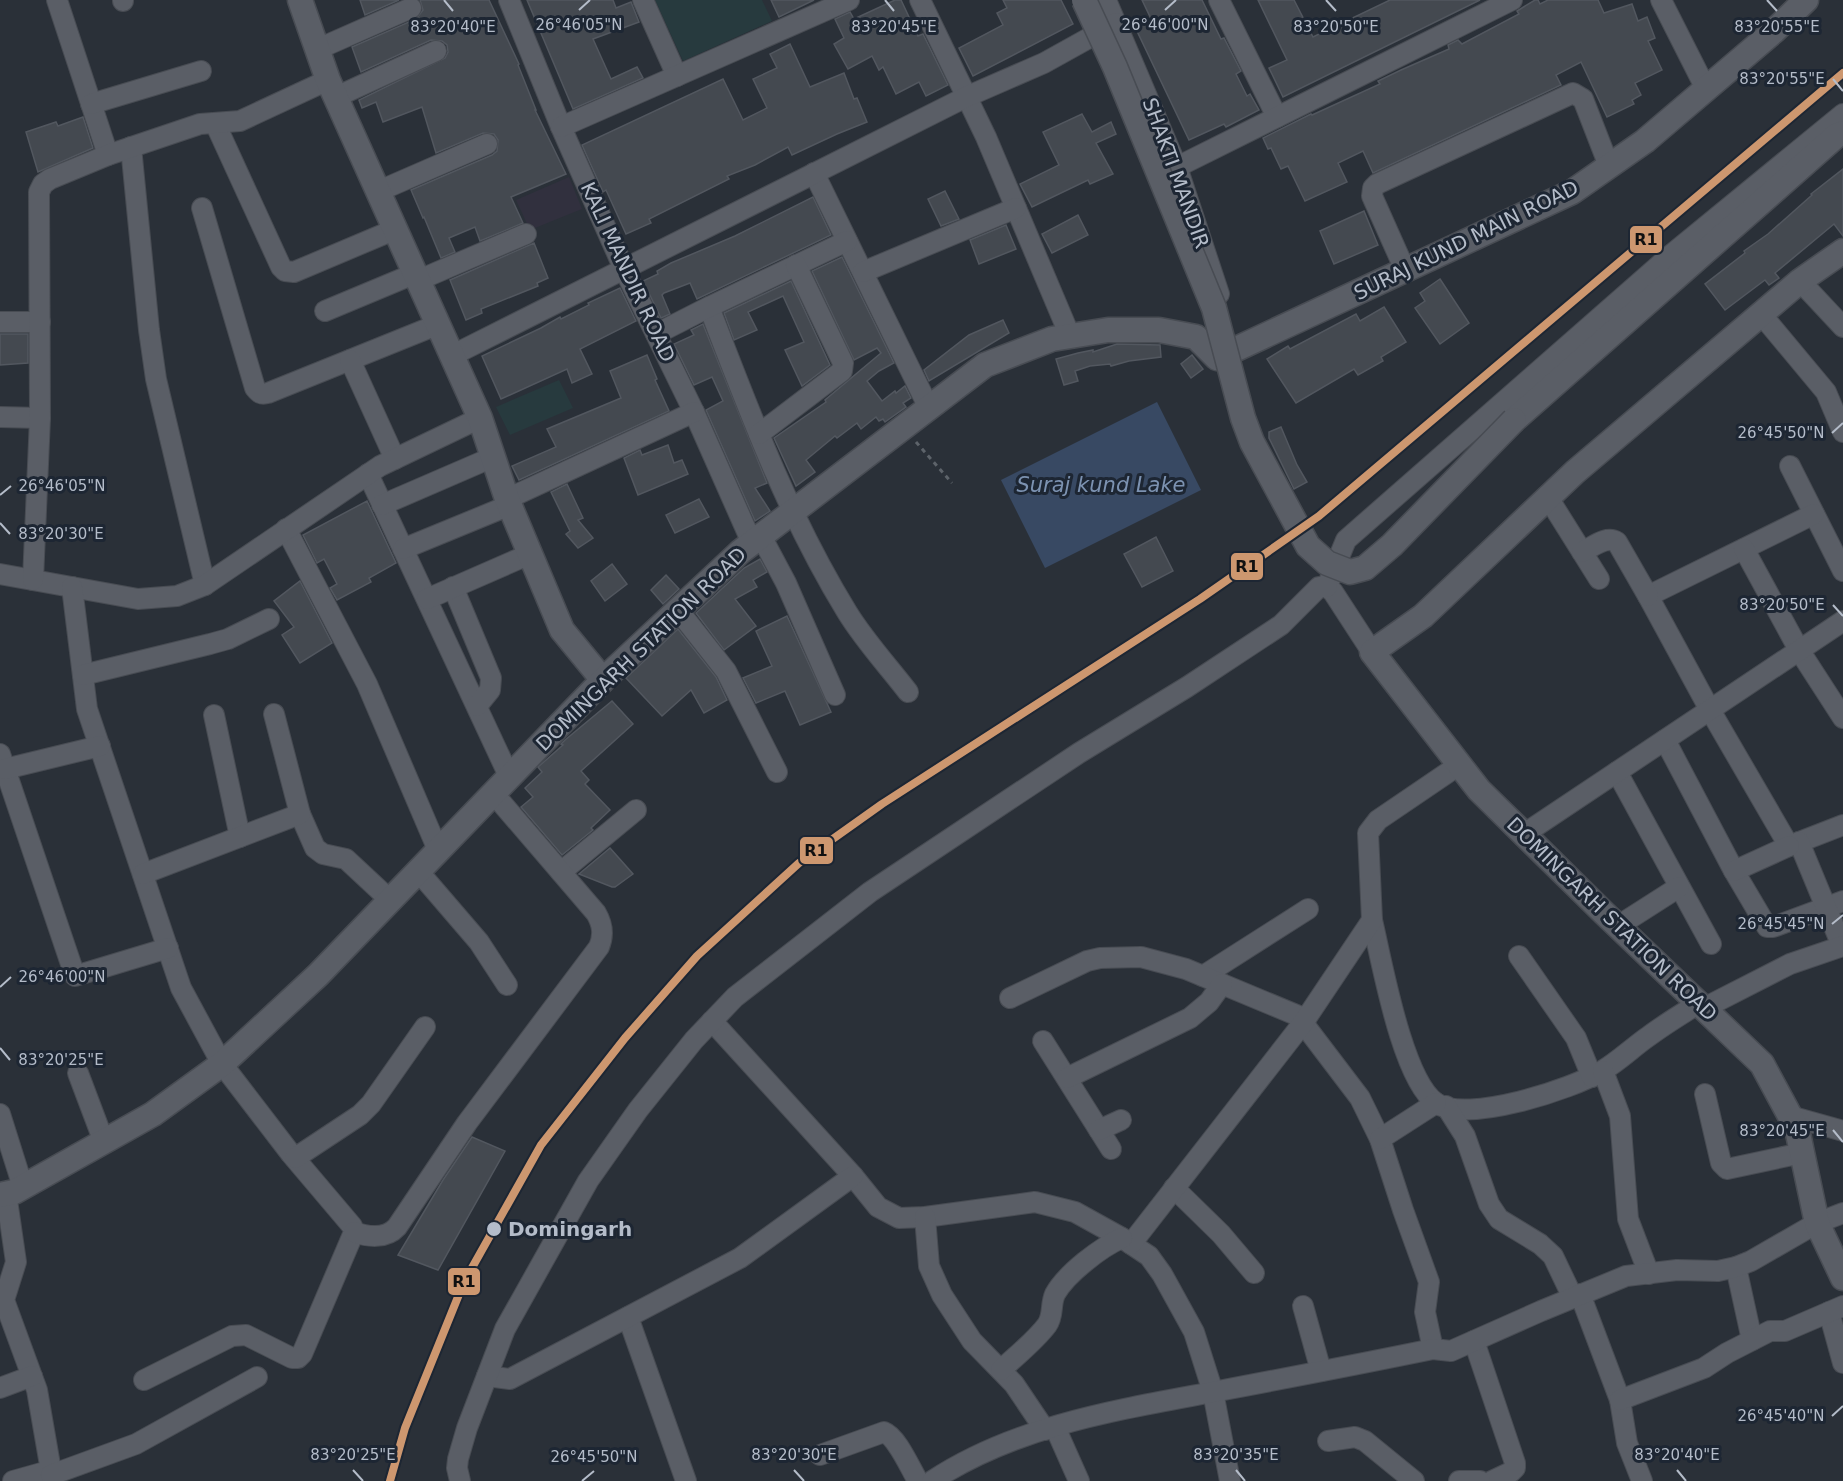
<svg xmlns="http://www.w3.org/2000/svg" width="1843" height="1481" viewBox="0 0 1843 1481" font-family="'DejaVu Sans',sans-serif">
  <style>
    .medical { fill: #31303e }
    .green { fill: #273a3e }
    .water { fill: #384963 }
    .building { fill: #444950; stroke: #52575f; stroke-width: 1.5 }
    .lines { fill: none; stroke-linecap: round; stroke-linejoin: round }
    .minor-casing { stroke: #484c53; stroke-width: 22 }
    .tertiary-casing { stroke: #484c53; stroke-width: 27 }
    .path { stroke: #5d636a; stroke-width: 3; stroke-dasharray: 4.5 4.5; stroke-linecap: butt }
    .minor { stroke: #5a5e66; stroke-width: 20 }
    .tertiary { stroke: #5a5e66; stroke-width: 24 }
    .rail { stroke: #595d64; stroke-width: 4.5; stroke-dasharray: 6 6; stroke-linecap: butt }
    .tertiary-bridge-casing { stroke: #484c53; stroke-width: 27; stroke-linecap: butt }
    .tertiary-bridge { stroke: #5a5e66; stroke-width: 24 }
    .rail-1-casing { stroke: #1d2633; stroke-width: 12 }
    .rail-1 { stroke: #cd976f; stroke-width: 8 }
    .ticks { fill: none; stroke: #b4bcc9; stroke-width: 2 }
    .stop-dot { fill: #b4bcc9; stroke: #1d2633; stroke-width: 2 }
    .labels { text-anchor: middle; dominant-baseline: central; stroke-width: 6; stroke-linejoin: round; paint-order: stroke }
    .street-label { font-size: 20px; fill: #b4bcc9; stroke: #1d2633 }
    .stop-label { font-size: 20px; font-weight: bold; fill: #b4bcc9; stroke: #1d2633; text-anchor: start }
    .water-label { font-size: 21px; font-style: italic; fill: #7c92b1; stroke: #1d2633 }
    .ticks-label { font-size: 15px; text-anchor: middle; fill: #b4bcc9; stroke: #1d2633; stroke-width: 6; stroke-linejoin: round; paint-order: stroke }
    .line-badge { stroke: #1d2633; stroke-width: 2 }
    .pale-badge-label { font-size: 16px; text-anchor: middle; font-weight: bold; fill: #111 }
  </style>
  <rect width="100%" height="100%" fill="#2a3038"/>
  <path class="medical" d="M569,177l13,32 -52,21 -14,-30z"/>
  <g class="green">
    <path d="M655,0h107l10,21 -89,40z"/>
    <path d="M559,380l14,28 -63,27 -14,-28z"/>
  </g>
  <path class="water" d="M1157,402l44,88 -156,78 -44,-88z"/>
  <g class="building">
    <path d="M360,0h39l-34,15z"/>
    <path d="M420,0h69l30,64 -1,1 18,45h-1l31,64 -55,23 12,26 -43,18 -5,-14 -26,11 6,14 -14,6 -17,-41 -1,1 -12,-28 81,-35 5,-4 1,-11 -4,-6 -11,-1 -47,20 -14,-46 -39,15 -7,-20 -14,6 -3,-8 86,-42 3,-6 -1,-7 -5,-4 -11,-1 -70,32 -9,-25 64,-28 7,-9z"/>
    <path d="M527,0h86l3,8 15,-6 8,20 -46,17 18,40 26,-12 6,11 -70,31z"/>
    <path d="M771,0h43l-35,17z"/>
    <path d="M895,0h6l17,36 5,-2 25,51 -22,11 -7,-14 -23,12 -13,-27 -4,3 -7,-14 -24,13 -14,-25 10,-6 -9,-19 15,-7 4,7z"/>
    <path d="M1003,0h58l12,24 -100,52 -14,-28 44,-23 -6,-12 10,-5z"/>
    <path d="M1142,0h60l19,39 3,-1 17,33 -5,3 11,22 3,-2 9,16 -33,17 -2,-3 -35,16 -53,-111 16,-8z"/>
    <path d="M1258,0h36l19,37 77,-37h90l-197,97 -14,-29 18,-8z"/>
    <path d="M1535,0h3l2,4 8,-4h50l6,13 28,-9 6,17 9,-4 8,21 -7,3 14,29 -27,13 6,12 -9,5 2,4 -27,13 -26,-55 -25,13 5,10 -188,88 -10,-22 -25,12 9,19 -42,19 -17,-35 -7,3 -10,-21 -3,1 -5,-11 48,-24 1,1 68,-31 -2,-3 23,-11 48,-21 -1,-4 10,-5 4,4 57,-30 -2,-3z"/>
    <path d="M790,44l20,43 34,-14 10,26 3,-1 10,24 -30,12 -45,21 -4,-8 -33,18 -28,11 2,3 -80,40 2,4 -25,11 -20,-44 -3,2 -21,-47 141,-66 20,41 24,-12 -14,-29 24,-11 -7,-14z"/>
    <path d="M1082,114l10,18 19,-10 5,12 -20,9 17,31 -23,10 -2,-4 -56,27 -12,-23 39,-19 -16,-33z"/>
    <path d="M83,117l10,31 -55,24 -12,-40 30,-10 2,4z"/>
    <path d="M1843,169v67l-9,-12 -59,49 4,5 -10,7 -4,-5 -40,30 -20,-26 40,-31 -1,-2 24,-17 44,-39 -1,-1z"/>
    <path d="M945,191l14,28 -18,7 -13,-27z"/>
    <path d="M813,197l18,38 -134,64 -7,-16 -26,10 -2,2 8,19 -9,4 -18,-37 15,-7 -1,-3 14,-8 64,-27z"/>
    <path d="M1364,211l14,34 -44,19 -14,-33z"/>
    <path d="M1078,215l10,20 -36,18 -10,-19z"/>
    <path d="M1006,225l10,24 -37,15 -9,-24z"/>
    <path d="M534,243l14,35 -11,5 1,3 -57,23 1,4 -16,7 -16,-40z"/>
    <path d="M842,257l52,106 -15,8 -12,10 15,20 13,-10 1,2 9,-7 6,12 -8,5 3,4 -21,15 -2,-3 -4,2 -3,-4 -15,12 -4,-6 -20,15 -2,-2 -29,24 9,12 -19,14 -22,-48 52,-36 -1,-2 56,-47 -4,-5 -23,12 -42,-89z"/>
    <path d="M1440,279l29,44 -29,21 -25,-36 10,-7 -5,-8z"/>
    <path d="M791,281l39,84 -28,21 -17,-36 19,-8 -21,-46 -35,16 9,18 -23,10 -10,-27z"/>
    <path d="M620,288l16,33 -56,28 12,25 -20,9 -5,-14 -66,30 -19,-43 59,-28 19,-11 1,2 28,-14 -1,-2z"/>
    <path d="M1384,307l22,35 -25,15 2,4 -25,14 -4,-6 -58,34 -29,-44 21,-13 2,3 66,-35 4,7z"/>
    <path d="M1003,320l6,13 -80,48 -5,-11 45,-35z"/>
    <path d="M703,324l64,159 -12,5 15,23 -15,10 -49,-111 17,-9 -11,-24 -18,8 -20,-41 20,-9 -3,-5z"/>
    <path d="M0,334h28v29l-28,2z"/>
    <path d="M1117,344l43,1 1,12 -32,4 -18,5 -1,-2 -20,2 -15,5 3,10 -14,4 -8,-26 22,-6 15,-3v2z"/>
    <path d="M647,355l10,24 -2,1 14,31 -150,69 -7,-14 44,-19 -9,-18 74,-31 -11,-27z"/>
    <path d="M1192,355l11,14 -12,9 -10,-14z"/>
    <path d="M1281,427l16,38 10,17 -13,7 -25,-51v-6z"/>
    <path d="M668,445l6,18 8,-3 6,14 -50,21 -14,-37 16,-8 2,5z"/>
    <path d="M567,484l16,34 -5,2 15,18 -15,10 -12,-14 4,-3 -19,-39z"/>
    <path d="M699,499l10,18 -34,16 -9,-18z"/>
    <path d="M367,501l29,62 -27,15 2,4 -34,18 -7,-12 7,-4 -13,-25 -7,4 -14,-28z"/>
    <path d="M1156,537l17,34 -31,16 -18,-33z"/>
    <path d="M760,559l7,13 -14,8 4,7 -22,12 21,27 -32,24 -28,-37 48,-45z"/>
    <path d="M612,564l15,20 -22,17 -14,-20z"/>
    <path d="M666,575l13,14 -16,15 -12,-14z"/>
    <path d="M300,581l32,62 -32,20 -18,-28 12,-8 -20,-26z"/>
    <path d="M787,616l44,96 -31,13 -15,-34 -29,12 -13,-25 29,-12 -16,-35z"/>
    <path d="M678,629l38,48 11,23 -23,13 -13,-23 -29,26 -36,-38z"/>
    <path d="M612,701l21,23 -52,47 8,9 -4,4 25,26 -19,18 2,2 -31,25 -41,-48 12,-10 -8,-9 17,-16 -4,-5 25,-22 -2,-1 4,-4z"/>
    <path d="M610,848l23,26 -18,13h-3l-33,-13z"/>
    <path d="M472,1137l33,14 -67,119 -40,-15 45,-75z"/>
  </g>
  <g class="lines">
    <g class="minor-casing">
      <g id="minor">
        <path d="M57,0l51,155"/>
        <path d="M123,0v1"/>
        <path d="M509,0l52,127 63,142 70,143 58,131"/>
        <path d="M643,0l34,76"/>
        <path d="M920,0l66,137 84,199"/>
        <path d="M1106,0l71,167 42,127"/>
        <path d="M1219,0l58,117"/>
        <path d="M1661,0l45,89"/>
        <path d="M318,49l93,-41"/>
        <path d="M336,97l100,-46"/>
        <path d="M91,104l110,-33"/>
        <path d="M215,123l66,144 4,4 9,1 102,-43"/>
        <path d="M561,127l288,-127"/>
        <path d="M131,147l18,183 7,49 49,206"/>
        <path d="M1177,167l335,-167"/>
        <path d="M814,173l115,235"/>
        <path d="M379,191l108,-47"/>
        <path d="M202,208l53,180c4,5 6,7 13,5l171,-69"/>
        <path d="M1405,270l-33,-74 1,-8 4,-4 196,-91 10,6 26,67"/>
        <path d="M863,272l153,-64"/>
        <path d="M419,280l107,-46"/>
        <path d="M1800,281l43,46"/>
        <path d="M709,307c40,104 79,209 138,305 17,28 41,54 61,80"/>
        <path d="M325,311l91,-38"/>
        <path d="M1761,314l65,78 17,40"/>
        <path d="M0,322h40"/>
        <path d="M656,334l53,-27 138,-66"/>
        <path d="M453,355l513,-258 78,-34 72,-40"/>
        <path d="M350,360l45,99"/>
        <path d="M0,417l40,1"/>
        <path d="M759,434l83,-63 1,-8 -47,-98"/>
        <path d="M1790,466l53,105"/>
        <path d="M368,474l141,302"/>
        <path d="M1547,496l52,83"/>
        <path d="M507,499l187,-87"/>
        <path d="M382,505l111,-48"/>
        <path d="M1814,514l-166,82 62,114 79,136 54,-21"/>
        <path d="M286,529l81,155 71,166"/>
        <path d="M761,536l25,47 49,112"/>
        <path d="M403,549l107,-44"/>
        <path d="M1744,549l55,101 44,68"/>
        <path d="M1582,552c11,-5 24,-17 35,-10l31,54"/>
        <path d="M0,574l138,25 39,-3 28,-11 175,-119 100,-48"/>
        <path d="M1330,579l16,-39 326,-286 171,-140"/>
        <path d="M33,580l7,-162 -1,-226 4,-8 7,-5 58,-24 92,-31 40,-3 88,-41"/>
        <path d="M72,587l15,122 94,279 41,76 69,90 61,72 2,6 -52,122 -4,4h-6l-46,-23 -14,1 -88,44"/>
        <path d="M453,587l38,91 -1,12 -13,16"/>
        <path d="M1327,587l6,5 39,60"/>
        <path d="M427,599l103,-45"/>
        <path d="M678,610l48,61 51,101"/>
        <path d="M83,675l127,-31 18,-5 41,-20"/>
        <path d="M214,715l26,122"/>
        <path d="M1665,740l69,131 33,56h6l70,-26"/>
        <path d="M0,754l75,222 93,-28"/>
        <path d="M5,769l95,-23"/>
        <path d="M1617,772l94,172"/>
        <path d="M300,814l15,34 8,6 23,5 44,41"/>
        <path d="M1524,834l319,-213"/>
        <path d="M1799,842l43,104"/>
        <path d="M418,871l61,71 28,43"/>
        <path d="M1734,871l55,-25"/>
        <path d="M561,872l75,-62"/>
        <path d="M143,874l157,-60 -26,-100"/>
        <path d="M1372,920c10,42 30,159 64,183 30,21 136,-14 166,-32 17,-10 31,-24 47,-35 16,-12 33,-22 50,-33"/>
        <path d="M1618,926l61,-39"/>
        <path d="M1519,956l57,82 16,39"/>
        <path d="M1203,976l105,-67"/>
        <path d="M1010,998l77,-37 13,-3 41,-1 45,12 120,50"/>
        <path d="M1704,1008l86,-44 53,-18"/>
        <path d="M712,1021l141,155 25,31 21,11 26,-1 110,-15 40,10 47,26 27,18 13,18 32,58 19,60 17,89"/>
        <path d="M1303,1023l57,75 20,41 23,71 26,72 -4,30 8,37"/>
        <path d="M1043,1041l68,108"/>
        <path d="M1603,1071l17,45 8,103 21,55"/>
        <path d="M78,1073l26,69"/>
        <path d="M1067,1078l123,-60 19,-16 13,-18"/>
        <path d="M1705,1094l16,69 6,6 75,-16"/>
        <path d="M1446,1106l19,30 24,68 10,15 41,25 13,12 20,42"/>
        <path d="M0,1114l23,73"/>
        <path d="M1790,1116l53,15"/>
        <path d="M1099,1130l22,-10"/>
        <path d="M1380,1139l56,-36"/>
        <path d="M295,1158l65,-43 11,-11 54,-77"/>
        <path d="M1174,1188l47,46 33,39"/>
        <path d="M6,1193l10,69 -12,38 33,90 13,75 -1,5 -4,2 -32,9"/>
        <path d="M925,1217l4,49 13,29 30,46 42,43 31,46"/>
        <path d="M354,1232c14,5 32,7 43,-5l70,-104 132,-176c5,-12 4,-22 -3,-34l-103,-120"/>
        <path d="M1131,1244l172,-221 69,-103 -4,-87 10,-13 81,-55"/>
        <path d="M1736,1267l16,73"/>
        <path d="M1580,1294l40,106 7,43 15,38"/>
        <path d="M1303,1306l18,65"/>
        <path d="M1829,1312l14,51"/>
        <path d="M628,1317l58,164"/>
        <path d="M1474,1341l41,122v5l-4,4 -19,9"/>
        <path d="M1001,1370c15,-14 34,-29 46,-45 7,-10 3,-20 8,-31 11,-20 46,-47 67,-56"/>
        <path d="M487,1376l23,3 230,-121 113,-82"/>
        <path d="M0,1388l32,-12"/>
        <path d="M1620,1400l84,-32 23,-15 43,-22h15l58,-25"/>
        <path d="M1055,1427l24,54"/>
        <path d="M1328,1441l27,-4 10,4 49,40"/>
        <path d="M820,1455l64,-23c13,5 26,36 34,49"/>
        <path d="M51,1475l85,-31 121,-67"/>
        <path d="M460,1481l-3,-13 1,-9 9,-31 38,-99 83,-148 50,-71 56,-70 41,-43 135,-105 209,-139 108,-66 94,-62 38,-38h8"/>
        <path d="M932,1481c83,-55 185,-71 281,-89 74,-14 147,-28 220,-43l18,2 90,-40 85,-35 51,-6 41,1 18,-4 15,-6 66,-38 26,-10"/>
        <path d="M1459,1481h21"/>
      </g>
    </g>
    <g class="tertiary-casing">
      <g id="tertiary">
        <path d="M300,0l28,80 152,338 27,81 55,131 41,50"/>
        <path d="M1843,251l-43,30 -225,191 -152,144 -51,36 107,138 125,123 158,151 35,65 20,94 26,55"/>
        <path d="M1514,420l322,-284 7,-3"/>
        <path d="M0,1195l14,-3 139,-78 69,-50 96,-89 285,-295 137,-128 245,-187 67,-26 56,-9h51l37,7 21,21 355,-166 73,-51 129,-110 32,-31"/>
      </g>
    </g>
    <path class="path" d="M916,442l36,41"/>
    <use href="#minor" class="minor"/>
    <use href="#tertiary" class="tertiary"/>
    <path class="rail" d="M390,1481l15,-53 59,-146 77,-137 84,-107 72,-82 102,-93 83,-59 318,-205 119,-83 524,-443"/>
    <g class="tertiary-bridge-casing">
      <path id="tertiary-bridge" d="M1084,0l31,67 99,241 29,110 9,24 56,104 19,17 23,9 15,-4 27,-23 122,-125"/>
    </g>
    <use href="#tertiary-bridge" class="tertiary-bridge"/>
    <g class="rail-1-casing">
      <path id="rail-1" d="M390,1481l15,-53 59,-146 77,-137 84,-107 72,-82 102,-93 83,-59 318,-205 119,-83 524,-443"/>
    </g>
    <use href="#rail-1" class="rail-1"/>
  </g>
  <path class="ticks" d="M444,0l9,11M885,0l9,11M1326,0l10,11M1767,0l10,11M579,10l11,-10M1165,10l11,-10M1833,79l10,12M1832,433l11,-10M0,495l11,-9M0,523l10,11M1833,605l10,11M1832,924l11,-9M0,987l11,-10M0,1048l10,12M1833,1130l10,12M1832,1416l11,-10M353,1470l10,11M794,1470l10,11M1236,1470l9,11M1677,1470l9,11M582,1481l12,-10"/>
  <circle class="stop-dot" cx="494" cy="1229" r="8"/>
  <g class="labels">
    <g class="street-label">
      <text transform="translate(1176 173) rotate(70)">SHAKTI MANDIR</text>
      <text transform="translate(1466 240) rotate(-26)">SURAJ KUND MAIN ROAD</text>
      <text transform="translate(628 272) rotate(65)">KALI MANDIR ROAD</text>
      <text transform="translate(641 649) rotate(-44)">DOMINGARH STATION ROAD</text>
      <text transform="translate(1612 919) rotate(44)">DOMINGARH STATION ROAD</text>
    </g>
    <g class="stop-label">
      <text x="508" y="1229">Domingarh</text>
    </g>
    <g class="water-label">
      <text x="1101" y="485">Suraj kund Lake</text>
    </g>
  </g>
  <g class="ticks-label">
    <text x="579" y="30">26°46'05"N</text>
    <text x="1165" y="30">26°46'00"N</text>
    <text x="453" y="32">83°20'40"E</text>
    <text x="894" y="32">83°20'45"E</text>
    <text x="1336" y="32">83°20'50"E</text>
    <text x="1777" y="32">83°20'55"E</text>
    <text x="1782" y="84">83°20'55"E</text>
    <text x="1781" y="438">26°45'50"N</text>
    <text x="62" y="491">26°46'05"N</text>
    <text x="61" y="539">83°20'30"E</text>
    <text x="1782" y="610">83°20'50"E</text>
    <text x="1781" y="929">26°45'45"N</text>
    <text x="62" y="982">26°46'00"N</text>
    <text x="61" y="1065">83°20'25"E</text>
    <text x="1782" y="1136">83°20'45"E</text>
    <text x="1781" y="1421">26°45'40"N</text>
    <text x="353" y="1460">83°20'25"E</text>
    <text x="794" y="1460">83°20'30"E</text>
    <text x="1236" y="1460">83°20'35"E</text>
    <text x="1677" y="1460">83°20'40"E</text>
    <text x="594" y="1462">26°45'50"N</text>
  </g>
  <g class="line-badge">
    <rect x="1629" y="225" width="34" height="29" rx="6" fill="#cd976f"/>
    <rect x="1230" y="552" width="34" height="29" rx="6" fill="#cd976f"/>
    <rect x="799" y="836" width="35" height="29" rx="6" fill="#cd976f"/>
    <rect x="447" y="1267" width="34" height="29" rx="6" fill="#cd976f"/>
  </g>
  <g class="pale-badge-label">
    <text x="1646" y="245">R1</text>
    <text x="1247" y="572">R1</text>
    <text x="816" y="856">R1</text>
    <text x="464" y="1287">R1</text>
  </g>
</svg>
